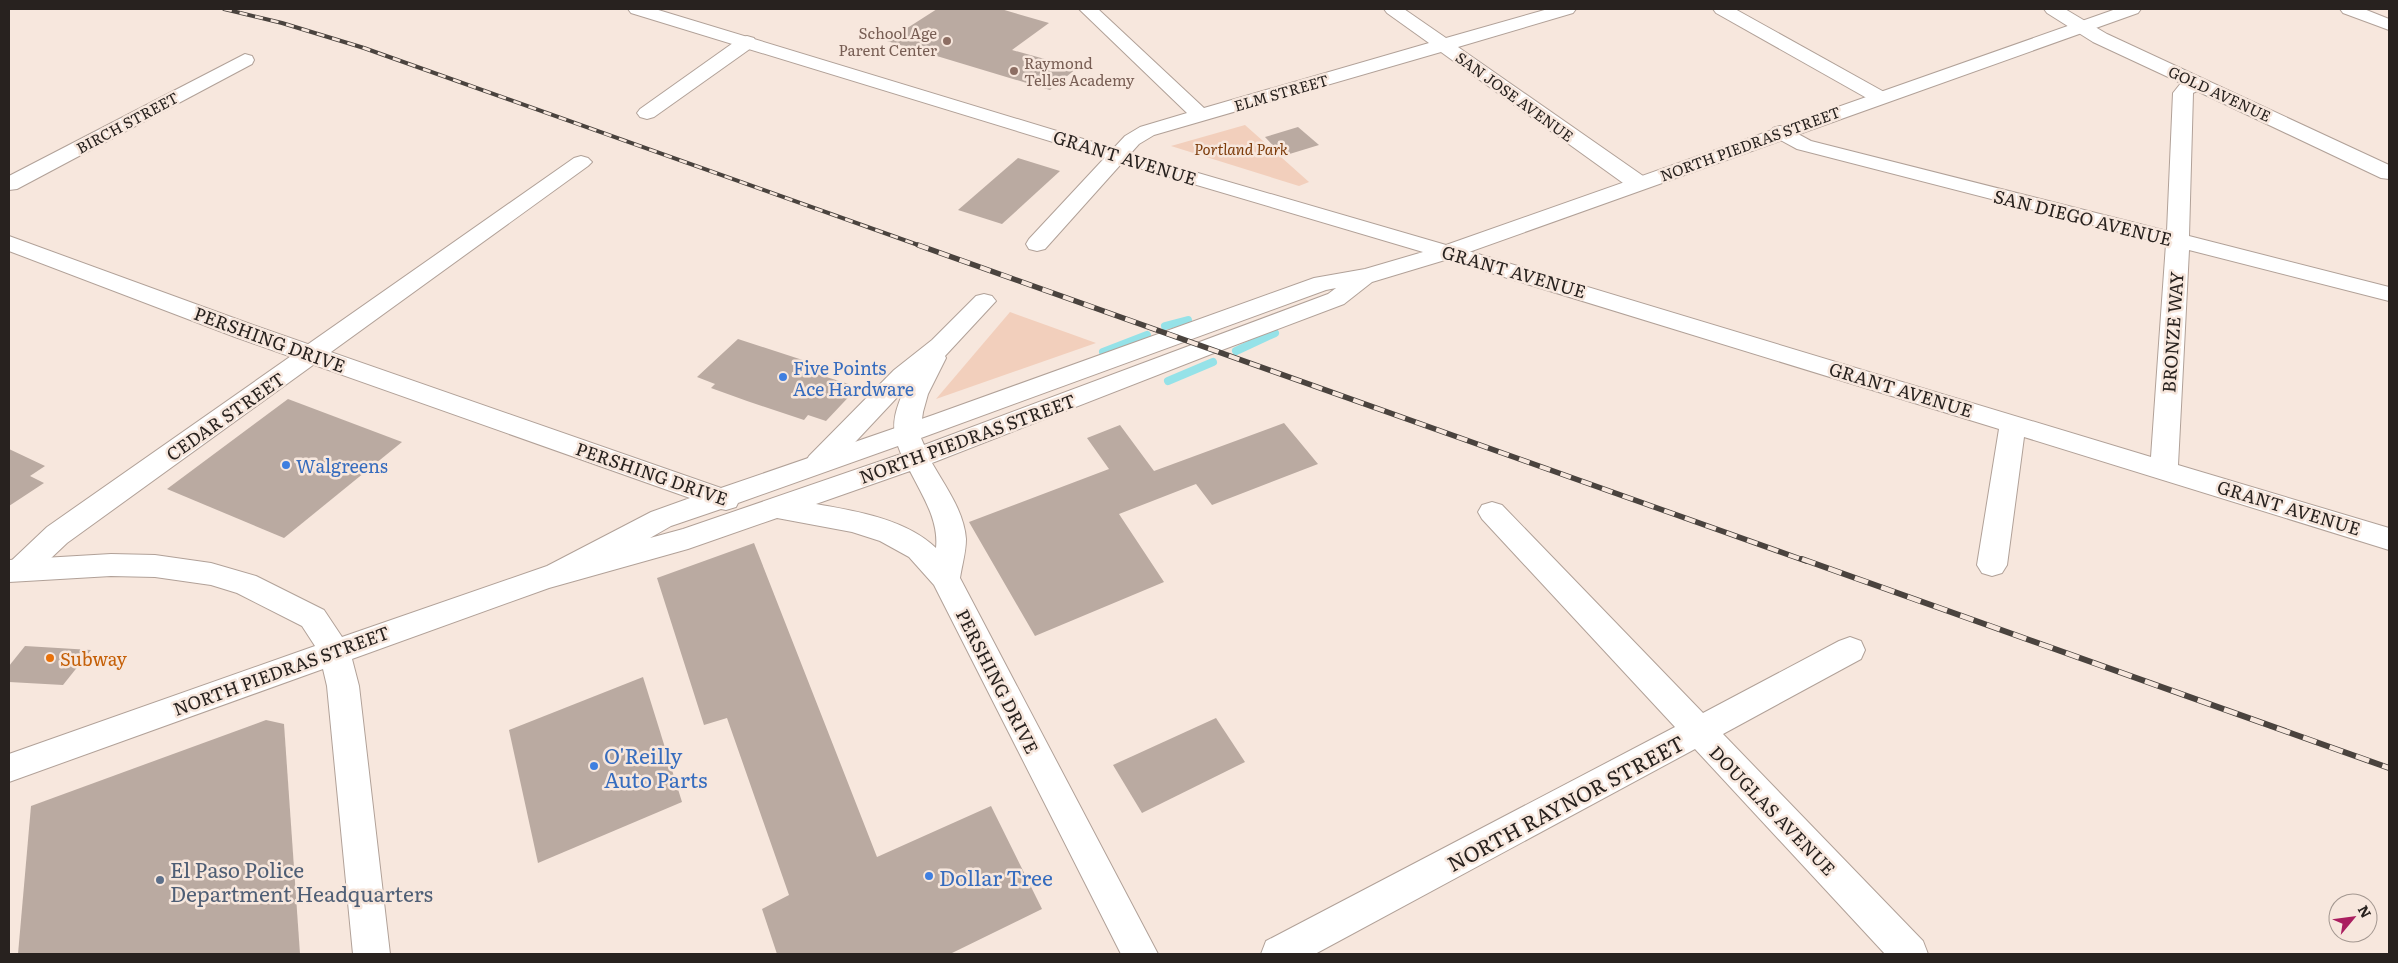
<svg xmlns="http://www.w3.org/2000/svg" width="2398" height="963" viewBox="0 0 2398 963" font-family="Literata,serif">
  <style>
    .green { fill: #f2cfbc }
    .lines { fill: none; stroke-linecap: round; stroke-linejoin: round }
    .stream { stroke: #95e2e8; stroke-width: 8 }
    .building { fill: #baaaa1 }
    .minor-casing { stroke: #b1a198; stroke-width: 2 }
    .major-casing { stroke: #b1a198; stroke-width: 2 }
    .minor { fill: #fff; fill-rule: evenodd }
    .major { fill: #fff; fill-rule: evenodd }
    .rail-far2-casing { stroke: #4a433e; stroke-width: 4 }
    .rail-far1-casing { stroke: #4a433e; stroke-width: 5.5 }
    .rail-casing { stroke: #4a433e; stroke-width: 6 }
    .rail-far2 { stroke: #f7e7dd; stroke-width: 2.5; stroke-dasharray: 8; stroke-linecap: butt }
    .rail-far1 { stroke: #f7e7dd; stroke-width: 4; stroke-dasharray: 11; stroke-linecap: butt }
    .rail { stroke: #f7e7dd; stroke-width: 4.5; stroke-dasharray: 14; stroke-linecap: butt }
    .education-dot { fill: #8d6e63; stroke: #f7e7dd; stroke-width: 2 }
    .shop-dot { fill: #3f7fe0; stroke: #f7e7dd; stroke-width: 2 }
    .food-dot { fill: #e8710a; stroke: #f7e7dd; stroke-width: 2 }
    .service-dot { fill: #5c6f8a; stroke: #f7e7dd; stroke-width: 2 }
    .labels { text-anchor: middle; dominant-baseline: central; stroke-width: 5; stroke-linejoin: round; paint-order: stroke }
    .far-education-label { font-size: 15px; fill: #785e54; stroke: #f7e7dd; text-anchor: end }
    .far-street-label { font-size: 15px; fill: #28221f; stroke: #f7e7dd }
    .far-park-label { font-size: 15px; font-style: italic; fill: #7c3b0a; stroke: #f7e7dd }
    .street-label { font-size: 18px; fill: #28221f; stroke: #f7e7dd }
    .shop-label { font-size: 18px; fill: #366cbe; stroke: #f7e7dd; text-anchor: start }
    .food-label { font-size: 18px; fill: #c56008; stroke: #f7e7dd; text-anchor: start }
    .near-shop-label { font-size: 21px; fill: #366cbe; stroke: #f7e7dd; text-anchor: start }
    .near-street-label { font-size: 21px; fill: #28221f; stroke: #f7e7dd }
    .near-service-label { font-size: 21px; fill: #4e5e75; stroke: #f7e7dd; text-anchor: start }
  </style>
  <rect width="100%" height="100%" fill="#f7e7dd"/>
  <g class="green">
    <path d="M1245,125l64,57 -10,4 -128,-40z"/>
    <path d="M1010,312l86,31 -160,56z"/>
  </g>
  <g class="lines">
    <g class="stream">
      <path d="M1165,326l23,-6"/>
      <path d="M1236,351l39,-18"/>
      <path d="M1103,352l44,-17"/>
      <path d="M1168,381l45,-19"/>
    </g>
  </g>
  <g class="building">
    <path d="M937,9h64l48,14 -37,27 65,18 -27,22 -163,-49z"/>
    <path d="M1298,127l21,18 -36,11 -18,-19z"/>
    <path d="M1018,158l42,13 -58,53 -44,-14z"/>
    <path d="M738,339l86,28 -7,7 41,13 -32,34 -18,-6 -4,5 -57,-19 -36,-13 4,-4 -18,-7z"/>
    <path d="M288,399l114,43 -118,96 -117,-49z"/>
    <path d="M1284,423l34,41 -106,41 -16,-21 -77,30 45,68 -129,54 -66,-114 140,-53 -22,-31 33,-13 34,46z"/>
    <path d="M9,449l36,17 -15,10 14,7 -35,23z"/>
    <path d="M754,543l123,314 114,-51 51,103 -92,45h-173l-15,-45 27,-14 -62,-177 -23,7 -47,-147z"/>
    <path d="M25,646l66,4 -28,35 -54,-3v-16z"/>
    <path d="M643,677l39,125 -144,61 -29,-133z"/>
    <path d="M1216,718l29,44 -103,51 -29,-48z"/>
    <path d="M266,720l18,4 16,230h-282l13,-148z"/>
  </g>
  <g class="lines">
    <g class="minor-casing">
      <g id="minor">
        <path d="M1079,9h19l106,99 225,-65 -42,-30 -3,-4h20l42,29 102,-29h28l-3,4 -115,34 188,131 3,5 -3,5 -8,1 -8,-1 -189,-136 -287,83 -15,9 -94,105 -8,2 -8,-2 -3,-5 3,-5 96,-103 15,-9 47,-14z"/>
        <path d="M1713,9h22l151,84 3,4 -3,4 -7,2 -7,-2 -156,-88z"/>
        <path d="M2044,9h21l42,25 282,131v14l-8,-1 -184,-87 -4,2 -4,143 200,51v14l-200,-51 -11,215 211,63v22l-365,-113 -17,128 -5,8 -10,3 -10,-3 -5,-8 22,-136 -560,-172 -3,-5 3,-5 8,-2 8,2 696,210 15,-213 -369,-95 -24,-13 -3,-4 3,-4 7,-2 7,2 24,13 356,90 6,-138 8,-10 -88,-41 -46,-29z"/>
        <path d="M2340,9h24l25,10v11l-46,-17z"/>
        <path d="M747,36l7,2 2,4 -2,4 -100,71 -7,2 -7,-2 -3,-4 3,-4 100,-71z"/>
        <path d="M245,54l7,2 2,4 -2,4 -235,125 -8,1v-14z"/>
        <path d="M581,156l7,2 4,4 -4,4 -521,377 -37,35 -10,3 -10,-3v-16l37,-35 527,-369z"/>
        <path d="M984,294l8,2 4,5 -51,55 1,2 -18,36 -5,18 -3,21 -4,7 -9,2 -9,-2c-9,-14 0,-36 6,-50l-75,80 -10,3 -10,-3 -4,-7 4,-7 85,-86 38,-30 44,-44z"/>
        <path d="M1492,502l10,3 201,208 136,-72 11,-4 11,4 4,9 -4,9 -138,75 200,207 5,13h-43l-190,-205 -380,205h-54l5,-13 409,-214 -193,-208 -4,-7 4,-7z"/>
      </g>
    </g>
    <g class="major-casing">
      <path id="major" d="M628,9h27l471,143 320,93 670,-236h25l-3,4 -683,244 -83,25 -28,22 -130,49 -282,110c13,23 32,48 34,76 0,13 -4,26 -6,39l198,376h-37l-187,-369 -25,-28 -29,-16 -28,-9 -75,-14 -89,31 -139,39 -197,71 7,27 31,268h-37l-26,-268 -4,-17 -314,113v-28l306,-108 -13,-20 -65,-33 -26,-8 -56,-8 -44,-1 -102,6v-22l102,-6 44,1 56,8 45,13 68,34 18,27 205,-71 104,-54 39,-14 -455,-161 -226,-86v-15l244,89 468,163 212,-73 381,-137 51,-9 58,-17 -311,-92 -481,-147zM1336,288l-8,6 -404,151 -3,-7 405,-148zM898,446l3,8 -218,75 -33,9 21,-12 50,-17 5,1 10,-3 2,-4zM910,471c12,24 29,49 26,77 -30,-29 -80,-37 -120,-44z"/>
    </g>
    <use href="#minor" class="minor"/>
    <use href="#major" class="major"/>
    <g class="rail-far2-casing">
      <path id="rail-far2" d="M224,9l58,14 82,25 557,198"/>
    </g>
    <g class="rail-far1-casing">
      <path id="rail-far1" d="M918,245l888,316"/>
    </g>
    <g class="rail-casing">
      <path id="rail" d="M1802,559l587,209"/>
    </g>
    <use href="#rail-far2" class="rail-far2"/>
    <use href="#rail-far1" class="rail-far1"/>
    <use href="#rail" class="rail"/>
  </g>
  <g class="education-dot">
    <circle cx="947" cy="41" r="5"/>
    <circle cx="1014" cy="71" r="5"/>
  </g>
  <g class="shop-dot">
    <circle cx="783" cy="377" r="5"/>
    <circle cx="286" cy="465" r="5"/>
    <circle cx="594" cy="766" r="5"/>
    <circle cx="929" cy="876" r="5"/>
  </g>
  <circle class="food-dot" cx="50" cy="658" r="5"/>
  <circle class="service-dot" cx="160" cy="880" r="5"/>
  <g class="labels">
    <g class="far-education-label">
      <text x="937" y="32">School Age<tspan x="937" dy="17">Parent Center</tspan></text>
      <text x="1024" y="62" text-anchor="start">Raymond<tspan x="1024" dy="17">Telles Academy</tspan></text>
    </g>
    <g class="far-street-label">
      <text transform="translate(1281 92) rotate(-16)">ELM STREET</text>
      <text transform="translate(2220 93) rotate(25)">GOLD AVENUE</text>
      <text transform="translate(1515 96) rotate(36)">SAN JOSE AVENUE</text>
      <text transform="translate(127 122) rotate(-28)">BIRCH STREET</text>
      <text transform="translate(1750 143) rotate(-20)">NORTH PIEDRAS STREET</text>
    </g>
    <g class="far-park-label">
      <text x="1241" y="148">Portland Park</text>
    </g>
    <g class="street-label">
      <text transform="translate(1125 157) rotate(17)">GRANT AVENUE</text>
      <text transform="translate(2083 217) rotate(14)">SAN DIEGO AVENUE</text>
      <text transform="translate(1514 271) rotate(16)">GRANT AVENUE</text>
      <text transform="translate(2172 332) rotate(-86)">BRONZE WAY</text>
      <text transform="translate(270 339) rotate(20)">PERSHING DRIVE</text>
      <text transform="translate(1901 389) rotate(17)">GRANT AVENUE</text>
      <text transform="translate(225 416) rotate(-35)">CEDAR STREET</text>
      <text transform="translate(967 438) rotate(-20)">NORTH PIEDRAS STREET</text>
      <text transform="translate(652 473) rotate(19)">PERSHING DRIVE</text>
      <text transform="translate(2289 507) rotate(17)">GRANT AVENUE</text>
      <text transform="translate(281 670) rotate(-20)">NORTH PIEDRAS STREET</text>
      <text transform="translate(998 681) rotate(63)">PERSHING DRIVE</text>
      <text transform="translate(1773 810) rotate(46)">DOUGLAS AVENUE</text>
    </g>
    <g class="shop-label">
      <text x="793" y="367">Five Points<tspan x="793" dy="21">Ace Hardware</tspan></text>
      <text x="296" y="465">Walgreens</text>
    </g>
    <g class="food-label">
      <text x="60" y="658">Subway</text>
    </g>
    <g class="near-shop-label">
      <text x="604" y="754">O'Reilly<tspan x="604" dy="24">Auto Parts</tspan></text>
      <text x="939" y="876">Dollar Tree</text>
    </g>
    <g class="near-street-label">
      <text transform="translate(1565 802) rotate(-28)">NORTH RAYNOR STREET</text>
    </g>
    <g class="near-service-label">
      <text x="170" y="868">El Paso Police<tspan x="170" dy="24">Department Headquarters</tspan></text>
    </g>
  </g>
  <rect width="2398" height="963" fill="none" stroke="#28221f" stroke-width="20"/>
  <g transform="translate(2353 918) rotate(61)"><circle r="24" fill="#f7e7dd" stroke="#a49891"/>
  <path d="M0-4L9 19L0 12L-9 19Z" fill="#aa1e5f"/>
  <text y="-8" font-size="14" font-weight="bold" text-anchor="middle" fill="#28221f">N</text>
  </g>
</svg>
